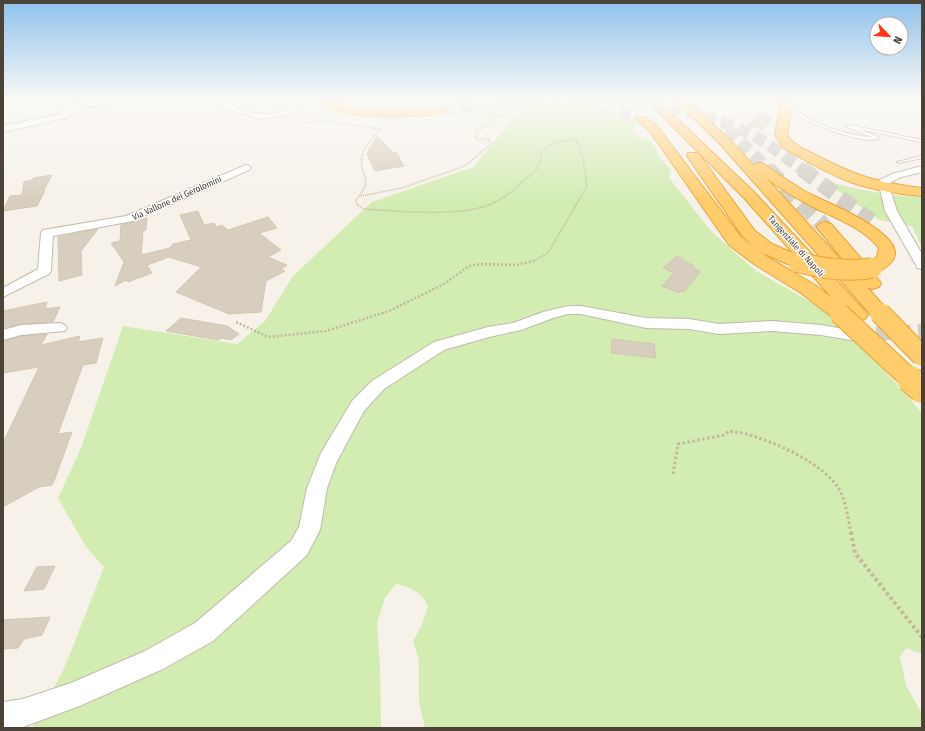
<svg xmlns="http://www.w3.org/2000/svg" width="925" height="731" viewBox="0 0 925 731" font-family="'Fira Sans Condensed',sans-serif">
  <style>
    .green { fill: #d2ecb2 }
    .building { fill: #d8cebf; stroke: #d4c6b2 }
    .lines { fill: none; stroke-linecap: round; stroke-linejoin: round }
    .street-tunnel { stroke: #d4cfc6; stroke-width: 14; stroke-dasharray: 14 7; stroke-linecap: butt }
    .highway-tunnel-far1 { stroke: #d4cfc6; stroke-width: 12; stroke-dasharray: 12 6; stroke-linecap: butt }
    .highway-tunnel { stroke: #d4cfc6; stroke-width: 16; stroke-dasharray: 16 8; stroke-linecap: butt }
    .lane-casing { stroke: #c2baac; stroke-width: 2 }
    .street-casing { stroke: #c2baac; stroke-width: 2 }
    .highway-casing { stroke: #e6a234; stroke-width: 2 }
    .path-far3 { stroke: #c5b69c; stroke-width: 1.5; stroke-dasharray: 1 1; stroke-linecap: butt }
    .path-far2 { stroke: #c5b69c; stroke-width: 2.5; stroke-dasharray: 2 2; stroke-linecap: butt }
    .path-far1 { stroke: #c5b69c; stroke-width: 3; stroke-dasharray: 2.5 2.5; stroke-linecap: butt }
    .path { stroke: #c5b69c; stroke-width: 4; stroke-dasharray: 3 3; stroke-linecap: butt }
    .lane { fill: #fff; fill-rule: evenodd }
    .street { fill: #fff; fill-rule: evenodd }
    .highway { fill: #ffcc6c; fill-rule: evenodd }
    .highway-bridge-far1-casing { stroke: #e6a234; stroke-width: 22; stroke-linecap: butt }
    .highway-bridge-casing { stroke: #e6a234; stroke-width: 28; stroke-linecap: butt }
    .highway-bridge-far1 { stroke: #ffcc6c; stroke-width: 20 }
    .highway-bridge { stroke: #ffcc6c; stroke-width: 26 }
    .labels { text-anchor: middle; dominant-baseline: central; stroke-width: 3; stroke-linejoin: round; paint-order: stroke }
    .far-street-label { font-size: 9px; fill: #4b4338; stroke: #fff }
  </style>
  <rect width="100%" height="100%" fill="#f6f2ea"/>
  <g class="green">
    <path d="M650,99h46l-1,7 -33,-4z"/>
    <path d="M546,105c31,0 58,3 88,14l2,4 -4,9 7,5 11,4 5,5 5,12 11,12 -2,6 4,7 38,48 45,40 60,34 33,25 73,83v241l-16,-6 -6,9 6,28 16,29v14h-497l-6,-26v-42l-6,-19 8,-14 7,-21c-5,-13 -19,-20 -32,-22l-11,14 -8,25 3,44 1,61h-349l32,-59 40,-102 -18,-20 -28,-49 23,-50 42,-122 114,18 28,-23 28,-45 79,-74 101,-35 27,-33 20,-21z"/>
    <path d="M490,108l4,2 -1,1 14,5 -14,4 3,2 -17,10 -5,-3 15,-6 1,-3 -12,-7z"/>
    <path d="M822,180c33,9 65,16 100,17v51l-10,-22 -32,-6z"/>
  </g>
  <g class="building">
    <path d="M762,111l11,8 -10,10 -16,-3z"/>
    <path d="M377,136l17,17 2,-1 8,14 -29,5 -8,-17z"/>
    <path d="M52,175l-9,17 2,-1 -8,15 -34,5 7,-15 12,-1 2,-13 8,-2 2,-2z"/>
    <path d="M198,211l6,14 10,-2 2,4 6,-2 6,5 40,-13 9,11 -18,5 22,17 -13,7 19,8 -6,4 4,2 -19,10 -5,31 -32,2 -53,-22 25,-25 -32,-10 -22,8 5,8 -24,9 -2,-2 -11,6 9,-24 -13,-19 9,-2 1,-16 26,-7 -1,12 -3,1 -2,24 29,-7 3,-4 18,-4 -11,-25z"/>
    <path d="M98,229l-17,22 1,24 -23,6 -1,-44z"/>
    <path d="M677,256l18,11 -2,2 8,2 -17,21 -3,-1 -2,2 -17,-7 12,-13 -11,-5z"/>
    <path d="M47,302l-2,7 15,-2 -7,15 -32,2 -18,4v-17z"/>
    <path d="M181,318l46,8 12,8 -8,6 -10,-2 -3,2 -52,-9z"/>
    <path d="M47,334l-6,11 39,-9 -2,6 25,-4 -7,25 -13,2 -25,69 14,-2 -18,49 -2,4 -13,2 -36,20v-64l36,-76 -36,6v-32l18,-5z"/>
    <path d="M612,339l42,5 2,14 -45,-5z"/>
    <path d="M55,566l-11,23 -20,2 13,-24z"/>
    <path d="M50,617l-8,18 -18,4 -6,9 -15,1v-29z"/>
  </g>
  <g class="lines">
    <path class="street-tunnel" d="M855,335l67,-4"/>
    <g class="highway-tunnel-far1">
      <path d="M616,99l60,9 59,18 30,16 38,28"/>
      <path d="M442,110c65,-10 125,-16 189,4"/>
      <path d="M728,129l41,41"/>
    </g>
    <g class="highway-tunnel">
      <path d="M768,169l57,58"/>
      <path d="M802,169l69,52"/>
    </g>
    <g class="lane-casing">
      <g id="lane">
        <path d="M480,99h4v6l2,1 8,-7h4c-5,7 -9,10 -17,8z"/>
        <path d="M783,99h4c3,5 6,9 11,13 17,13 52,24 74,25l-27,-11 5,-1 72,15v2l-63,-13 21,9c-15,8 -70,-14 -85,-24 -5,-4 -8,-10 -12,-15z"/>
        <path d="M922,156v2l-23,5 -2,-1z"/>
      </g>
    </g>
    <g class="street-casing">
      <g id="street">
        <path d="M108,99h24l-3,2 -51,7 -12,10 -63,14v-6l57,-12 13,-10z"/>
        <path d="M216,99h8c6,7 29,15 38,15 10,1 20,-2 28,-6l1,-3 -9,-6h10l7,5 -2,7 -14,5 -22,3 -38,-11z"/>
        <path d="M246,165l3,1 2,2 -2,2 -116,51 -80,15 -2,35 -2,3 -46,23v-9l35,-19 3,-36 2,-3 83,-14z"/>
        <path d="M922,166v6c-12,3 -27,5 -35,14l3,3 7,22 25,43v15l-5,-1 -1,-3 -31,-54 -5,-22 2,-2 -3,-3 1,-4 12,-6z"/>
        <path d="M568,306h13l65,12 43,1 30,5 53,-3 49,4 35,6 3,4 -3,4 -5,1 -30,-5 -49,-4 -53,3 -30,-5 -43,-1 -65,-14h-13l-15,4 -32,12 -32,7 -45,13 -60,39 -20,22 -27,50 -10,27 -7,42 -13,25 -94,86 -50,28 -81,36 -59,22 -20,1v-26l20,-3 48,-16 74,-32 50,-28 96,-82 8,-14 8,-39 14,-35 31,-52 20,-20 62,-39 54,-15 25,-4 30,-11z"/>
        <path d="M60,323l5,2 2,3 -2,3 -44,4 -18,5v-10l18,-5z"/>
      </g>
    </g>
    <g class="highway-casing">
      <g id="highway">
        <path d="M317,99h13l19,8 31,3 62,-3 5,3c-4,5 -16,5 -23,5 -26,2 -88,6 -107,-16z"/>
        <path d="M775,99h12c7,9 1,26 0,36 6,10 17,14 27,19 39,21 64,29 108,34v8c-22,-2 -45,-5 -66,-12 -25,-8 -47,-22 -69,-34l-5,-4 -7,-11 5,-28 -1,-4z"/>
        <path d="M689,105l4,1 36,33 24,26 6,-2 5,1c14,10 28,20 44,29 17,9 101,41 85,67 -5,7 -11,11 -20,13l8,10 -2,4 -7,2 -5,-2 23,26 -3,4 -7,2 -7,-2 -152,-172 -36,-35 -1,-2 1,-2zM766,178c15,11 31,21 47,29 22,11 50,21 66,41l-2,9 -11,7 -35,-40 -6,-2 -6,2 -2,3 2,3 37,46z"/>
        <path d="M665,110l4,1 86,82 110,118 3,4 -3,4c-8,2 -12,2 -18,-4l-1,2 -7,2 -7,-2 -31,-24 -47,-29 -25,-19 -80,-115 -14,-11 2,-2h8l12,9 84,111 25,19 49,29 17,13 -28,-32 -6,1 -6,-1 -32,-14 -17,-15 -56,-81 1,-3h10l57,78 17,13 21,9 -48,-54 -86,-86z"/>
      </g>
    </g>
    <g class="path-far3">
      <path d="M295,120l6,3 23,-2 56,8c-5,8 -16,17 -18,26 -4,22 14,21 -6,45l1,4 6,5c35,2 98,9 130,-6 11,-5 21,-13 29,-21 12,-10 19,-13 19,-29 11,-11 20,-13 35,-13l7,18 4,28 -39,67 -16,9"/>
      <path d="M361,196l41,-8 60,-21 7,-4 22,-20 -3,-2 2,-3 -12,2 -2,-3 1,-5"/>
    </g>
    <path class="path-far2" d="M236,322l32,15 58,-6 63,-20 55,-27 25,-18 11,-2 35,1 19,-4"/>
    <path class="path-far1" d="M673,474l5,-30 46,-9 5,-4c9,2 19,2 27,6 27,9 67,27 83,52 7,12 9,30 12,44"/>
    <path class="path" d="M851,532l4,21 67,84"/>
    <use href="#lane" class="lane"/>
    <use href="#street" class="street"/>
    <use href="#highway" class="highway"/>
    <g class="highway-bridge-far1-casing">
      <g id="highway-bridge-far1">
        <path d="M798,262c25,7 49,10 74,6"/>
        <path d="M839,313l72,67"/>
        <path d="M880,313l42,43"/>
      </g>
    </g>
    <g class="highway-bridge-casing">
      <path id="highway-bridge" d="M910,379l12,11"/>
    </g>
    <use href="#highway-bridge-far1" class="highway-bridge-far1"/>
    <use href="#highway-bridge" class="highway-bridge"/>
  </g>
  <linearGradient id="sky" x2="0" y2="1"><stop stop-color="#8dc1ed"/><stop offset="0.49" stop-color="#fbf9f6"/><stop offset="1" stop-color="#fbf9f6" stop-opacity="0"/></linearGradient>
  <rect width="925" height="202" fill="url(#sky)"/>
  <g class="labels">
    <g class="far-street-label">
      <text transform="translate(177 198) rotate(-24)">Via Vallone dei Gerolomini</text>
      <text transform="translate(796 246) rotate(48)">Tangenziale di Napoli</text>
    </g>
  </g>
  <rect width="925" height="731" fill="none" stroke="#4b4338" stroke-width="8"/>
  <g transform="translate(889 36) rotate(115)"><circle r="19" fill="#ffffff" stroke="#b7b4af"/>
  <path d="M0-3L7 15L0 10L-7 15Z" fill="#ff3818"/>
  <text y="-6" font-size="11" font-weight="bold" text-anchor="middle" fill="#4b4338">N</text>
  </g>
</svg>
